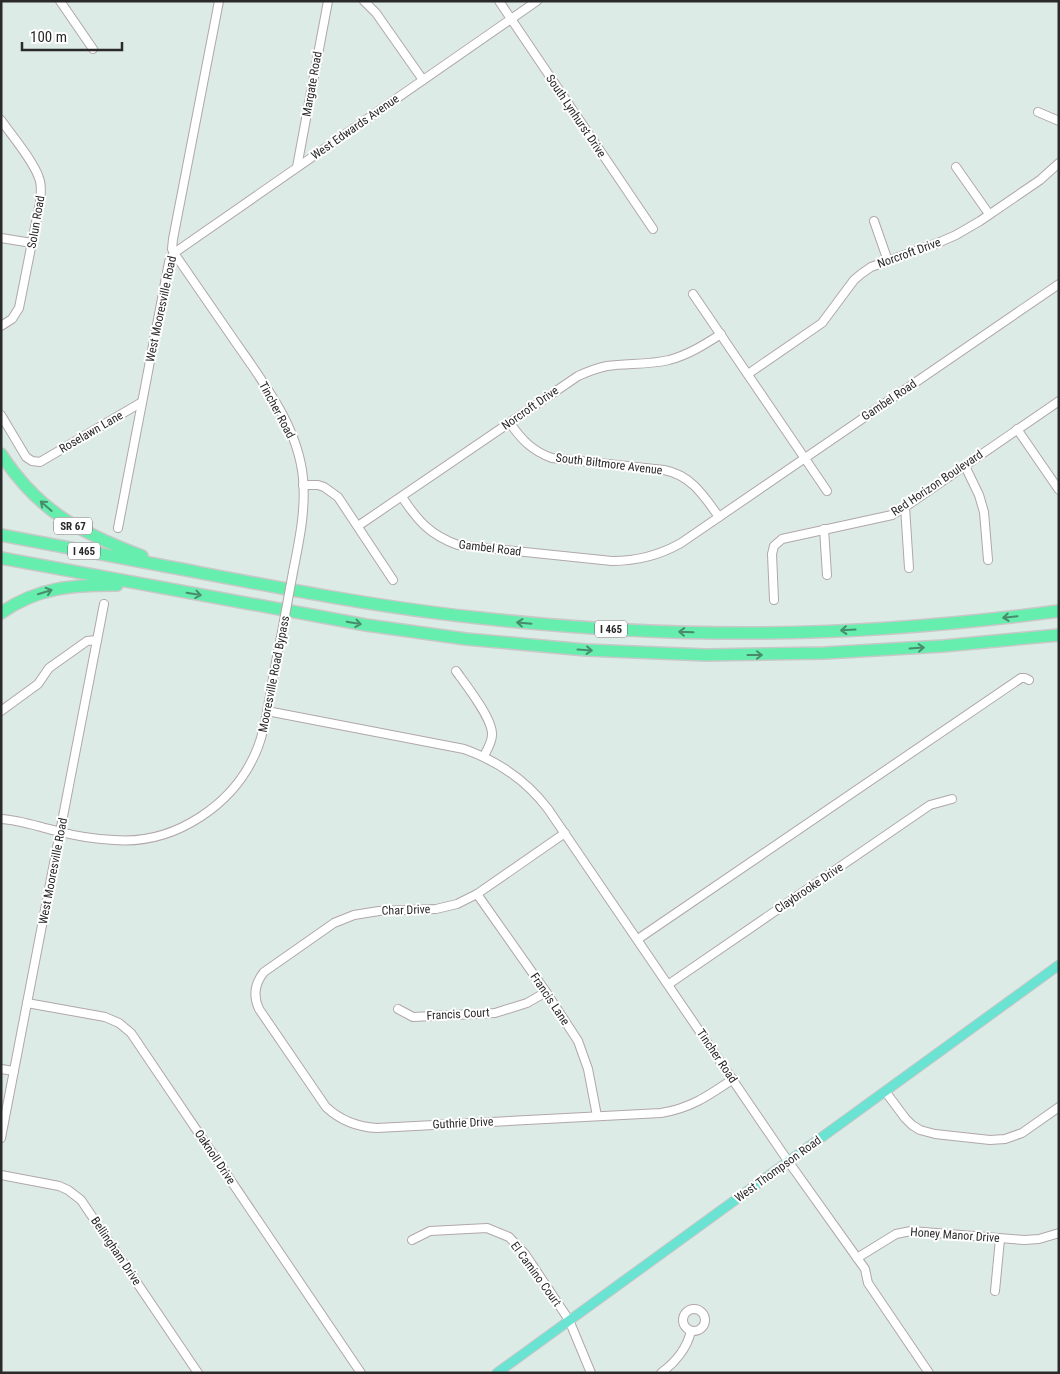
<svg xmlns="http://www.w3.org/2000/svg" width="1060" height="1374" viewBox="0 0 1060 1374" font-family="'Roboto Condensed',sans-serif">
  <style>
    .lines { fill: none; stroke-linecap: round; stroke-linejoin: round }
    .minor-casing { stroke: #b1a7a8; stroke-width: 10 }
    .major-casing { stroke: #c8c8c8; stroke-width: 11 }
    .highway-casing { stroke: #c8c8c8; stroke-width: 14 }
    .minor { stroke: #fff; stroke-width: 8 }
    .major { stroke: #6ae3d2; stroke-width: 9 }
    .highway { stroke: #65eead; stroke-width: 11 }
    .minor-bridge-casing { stroke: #b1a7a8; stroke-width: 10; stroke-linecap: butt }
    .minor-bridge { stroke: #fff; stroke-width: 8 }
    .oneway { stroke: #488c6c }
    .labels { text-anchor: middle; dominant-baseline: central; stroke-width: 4; stroke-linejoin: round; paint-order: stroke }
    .shield { fill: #fff; stroke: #6a6a6a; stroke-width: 1 }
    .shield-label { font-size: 11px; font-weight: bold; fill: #2a2a2a }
    .street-label { font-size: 12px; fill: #2a2a2a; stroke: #fff }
  </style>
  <rect width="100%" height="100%" fill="#ddebe6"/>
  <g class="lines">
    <g class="minor-casing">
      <g id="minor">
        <path d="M60,1l33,48"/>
        <path d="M364,1l12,12 47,67"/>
        <path d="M499,1l154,228"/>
        <path d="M1038,112l21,9"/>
        <path d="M1,120c11,16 32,40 38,58 3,7 2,16 1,24l-21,106 -7,11 -11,7"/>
        <path d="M297,167l31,-166"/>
        <path d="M956,167l33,47"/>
        <path d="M874,221l14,40"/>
        <path d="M1,238l31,5"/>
        <path d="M174,253l363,-252"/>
        <path d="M174,253c20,29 40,58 60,87 29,42 64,86 69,138 3,32 -4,64 -10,94"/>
        <path d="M693,294l134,197"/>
        <path d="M748,374l74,-51 32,-43 7,-6 10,-7 69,-25 16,-7 24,-14 60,-41 19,-17"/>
        <path d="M1,415l25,42 6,4 8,1 102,-60"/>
        <path d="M510,423c11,16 22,28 42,35l112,12c27,5 40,26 55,47"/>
        <path d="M1017,429l42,61"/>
        <path d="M965,466l14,29 5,17 4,48"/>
        <path d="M303,485h15l6,2 14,10 55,83"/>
        <path d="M402,497c16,24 28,38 56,48l154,16c25,0 48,-6 69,-18l378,-259"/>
        <path d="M905,507l4,61"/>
        <path d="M358,526l220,-150c9,-4 19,-8 29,-10 20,-3 41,-1 62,-6 19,-5 35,-15 52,-26"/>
        <path d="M118,528l51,-266 5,-9 -2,-4 1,-10 46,-238"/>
        <path d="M824,529l3,46"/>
        <path d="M774,600l-2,-46 2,-8 8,-7 110,-24 13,-8 154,-106"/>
        <path d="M456,671c10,14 37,48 36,64 0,7 -5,15 -8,21"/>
        <path d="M1,711l37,-27 11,-16 38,-27 10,-1"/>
        <path d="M267,711l197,38c34,12 62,31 84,60l240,352 77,108 3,14 61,90"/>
        <path d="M1,819c19,1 38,8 56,12 18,5 38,8 57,9 61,5 122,-36 144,-93 7,-18 9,-37 13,-56 3,-20 7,-39 11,-59"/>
        <path d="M565,833l-88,61 -20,10 -21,5 -57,2 -25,4 -20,8 -70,49c-9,11 -11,24 -5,37l67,98c15,14 31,20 51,21l284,-15c30,-5 47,-17 72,-34"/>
        <path d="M477,894l69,98 32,49 10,28 9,47"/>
        <path d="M638,939l383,-261h4l4,2"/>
        <path d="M669,984l261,-179 22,-6"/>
        <path d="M27,1003l78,14 14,6 12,10 230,340"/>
        <path d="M398,1009l15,8 82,-4 32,-10 19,-11"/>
        <path d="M1,1069l13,2"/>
        <path d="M885,1091l20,27 7,7 8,5 15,4 55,6 15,-1 17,-6 37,-26"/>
        <path d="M1,1138l103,-534"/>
        <path d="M1,1175l58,11 9,4 13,10 117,173"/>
        <path d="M412,1240l18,-9 57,-3 22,9 16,17 44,66 22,53"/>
        <path d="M857,1258l39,-24 15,-3 113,9 15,-1 20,-6"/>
        <path d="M995,1291l5,-52"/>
        <circle cx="694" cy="1320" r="11"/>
        <path d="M661,1373c14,-10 26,-25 30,-42"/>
      </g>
    </g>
    <g class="major-casing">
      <path id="major" d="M497,1373l562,-408"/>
    </g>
    <g class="highway-casing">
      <g id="highway">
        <path d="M1,454c38,58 78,78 141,102"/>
        <path d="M1,535c56,11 113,21 169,32 100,19 200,39 301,50 98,11 196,17 294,16 98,-1 196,-9 294,-22"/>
        <path d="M1,558l365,67 100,14 120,11 120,5 119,-2 118,-7 116,-11"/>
        <path d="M1,613c37,-26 72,-28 116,-28"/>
      </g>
    </g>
    <use href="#minor" class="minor"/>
    <use href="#major" class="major"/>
    <use href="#highway" class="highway"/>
    <g class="minor-bridge-casing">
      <path id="minor-bridge" d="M282,632l11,-60"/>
    </g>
    <use href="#minor-bridge" class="minor-bridge"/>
  </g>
  <defs><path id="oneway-shaft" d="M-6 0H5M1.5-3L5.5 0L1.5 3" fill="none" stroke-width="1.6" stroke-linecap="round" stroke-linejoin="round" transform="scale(1.25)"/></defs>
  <g class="oneway">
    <use href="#oneway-shaft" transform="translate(46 506) rotate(-139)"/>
    <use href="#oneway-shaft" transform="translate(45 592) rotate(-17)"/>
    <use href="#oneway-shaft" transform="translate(194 594) rotate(10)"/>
    <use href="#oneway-shaft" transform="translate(1010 617) rotate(174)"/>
    <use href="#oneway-shaft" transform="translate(354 623) rotate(10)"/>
    <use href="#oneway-shaft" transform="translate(524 623) rotate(-175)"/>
    <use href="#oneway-shaft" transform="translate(848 630) rotate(177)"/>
    <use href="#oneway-shaft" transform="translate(686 632) rotate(-178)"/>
    <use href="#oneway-shaft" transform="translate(917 648) rotate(-4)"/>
    <use href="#oneway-shaft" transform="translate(585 650) rotate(4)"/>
    <use href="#oneway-shaft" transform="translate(755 655)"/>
  </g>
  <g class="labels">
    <g class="shield">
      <rect x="54" y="517.5" width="38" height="17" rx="4"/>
      <rect x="68" y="542.5" width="32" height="17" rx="4"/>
      <rect x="595" y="620.5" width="32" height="17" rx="4"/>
    </g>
    <g class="shield-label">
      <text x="73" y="526">SR 67</text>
      <text x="84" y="551">I 465</text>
      <text x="611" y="629">I 465</text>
    </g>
    <g class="street-label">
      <text transform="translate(312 84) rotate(-80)">Margate Road</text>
      <text transform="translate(576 116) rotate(56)">South Lynhurst Drive</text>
      <text transform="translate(355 127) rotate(-35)">West Edwards Avenue</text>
      <text transform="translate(36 222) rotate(-80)">Solun Road</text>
      <text transform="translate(909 253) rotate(-20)">Norcroft Drive</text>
      <text transform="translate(161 309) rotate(-78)">West Mooresville Road</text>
      <text transform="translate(889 400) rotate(-34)">Gambel Road</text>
      <text transform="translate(530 408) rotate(-35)">Norcroft Drive</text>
      <text transform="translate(277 410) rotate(62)">Tincher Road</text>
      <text transform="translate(91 432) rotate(-30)">Roselawn Lane</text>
      <text transform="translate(609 464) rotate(7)">South Biltmore Avenue</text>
      <text transform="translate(937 483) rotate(-34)">Red Horizon Boulevard</text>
      <text transform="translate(490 548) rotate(7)">Gambel Road</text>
      <text transform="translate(274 674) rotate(-79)">Mooresville Road Bypass</text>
      <text transform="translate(53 871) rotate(-79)">West Mooresville Road</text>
      <text transform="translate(809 888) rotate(-34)">Claybrooke Drive</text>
      <text transform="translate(406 910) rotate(-2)">Char Drive</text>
      <text transform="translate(550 999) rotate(56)">Francis Lane</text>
      <text transform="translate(458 1014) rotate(-3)">Francis Court</text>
      <text transform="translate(717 1056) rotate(56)">Tincher Road</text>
      <text transform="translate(463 1123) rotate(-3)">Guthrie Drive</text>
      <text transform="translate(215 1157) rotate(56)">Oaknoll Drive</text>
      <text transform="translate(778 1169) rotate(-36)">West Thompson Road</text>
      <text transform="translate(955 1235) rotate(4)">Honey Manor Drive</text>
      <text transform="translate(116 1251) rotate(56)">Bellingham Drive</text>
      <text transform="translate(536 1274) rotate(54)">El Camino Court</text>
    </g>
  </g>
  <rect width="1060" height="1374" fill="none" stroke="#2a2a2a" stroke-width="5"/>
  <path d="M22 42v8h100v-8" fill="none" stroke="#2a2a2a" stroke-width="2.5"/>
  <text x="30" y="42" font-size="15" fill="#2a2a2a" stroke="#ffffff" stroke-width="4" paint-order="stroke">100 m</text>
</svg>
